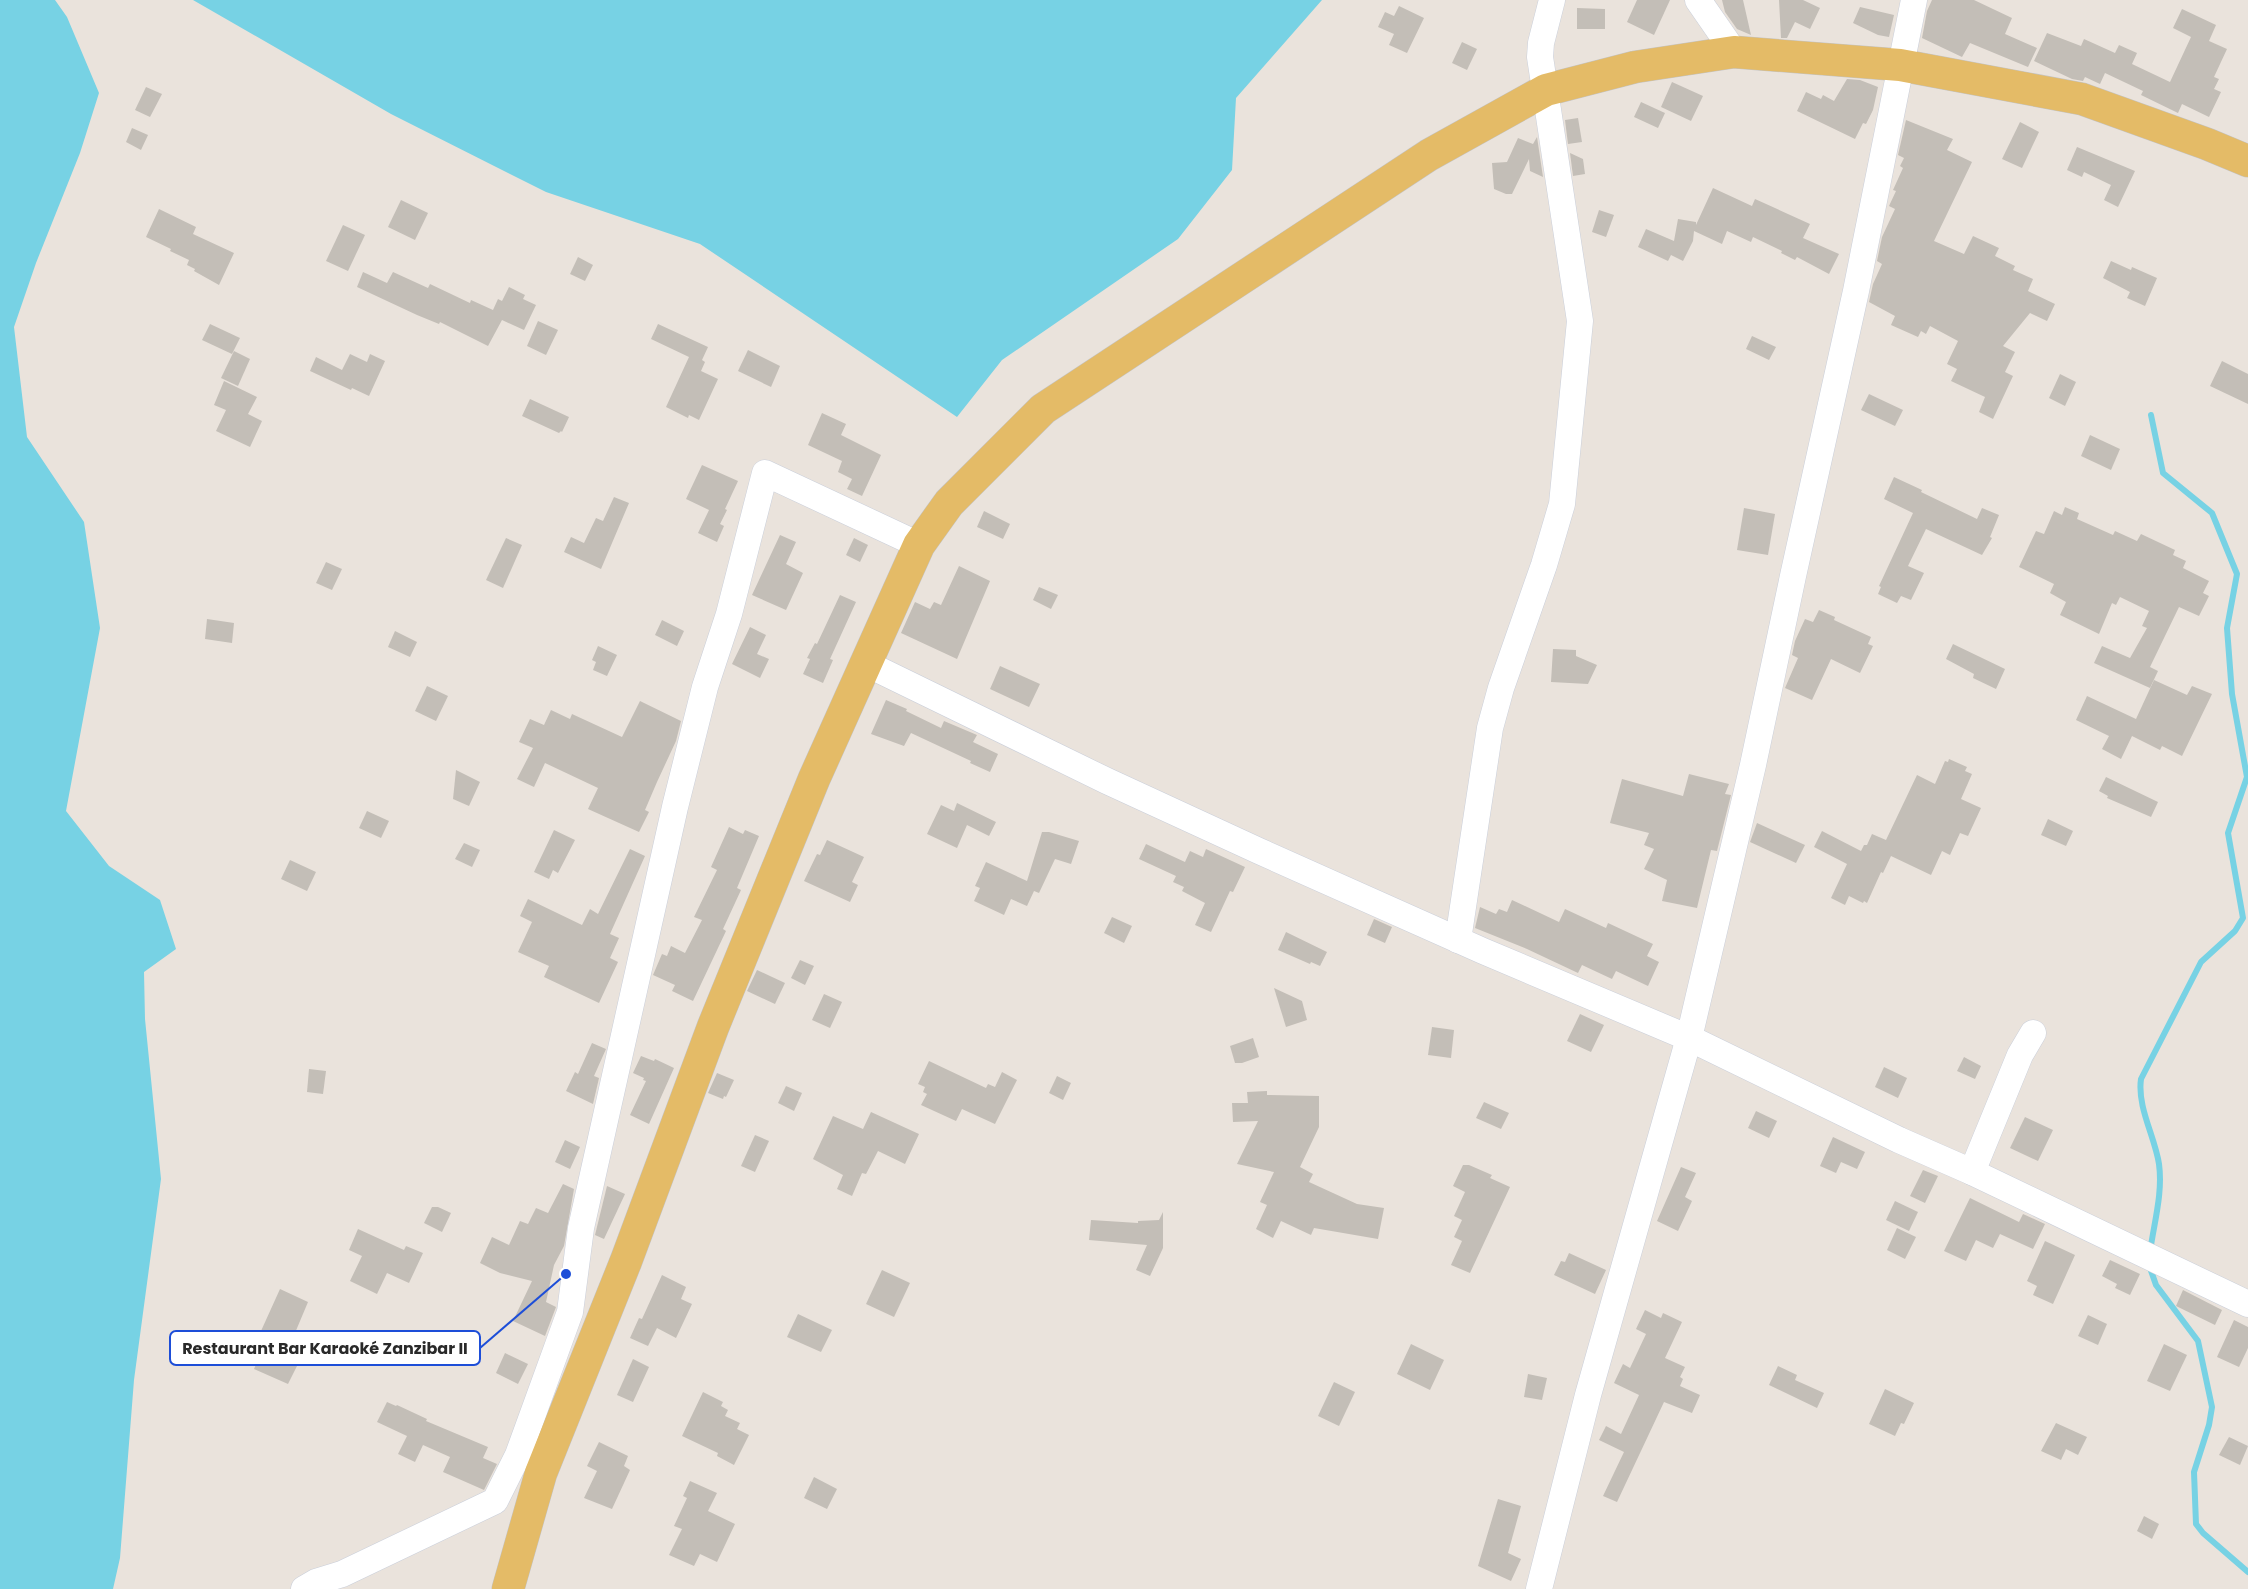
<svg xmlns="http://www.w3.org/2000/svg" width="2248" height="1589" viewBox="0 0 2248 1589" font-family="Poppins,sans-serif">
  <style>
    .water { fill: #77d2e4 }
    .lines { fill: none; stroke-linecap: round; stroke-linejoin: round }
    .stream { stroke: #77d2e4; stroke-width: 6 }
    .building { fill: #c3beb7 }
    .minor-casing { stroke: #cacfda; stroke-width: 27 }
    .major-casing { stroke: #c3c3c3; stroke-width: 33 }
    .minor { stroke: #fff; stroke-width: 26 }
    .major { stroke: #e4bb67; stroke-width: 32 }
    .leader { fill: none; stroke: #1d4ed8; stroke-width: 2 }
    .callout-dot { fill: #1d4ed8; stroke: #fff; stroke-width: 2 }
    .callout { fill: #fff; stroke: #1d4ed8; stroke-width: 2 }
    .callout-label { font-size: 16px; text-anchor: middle; font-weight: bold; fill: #292929 }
  </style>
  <rect width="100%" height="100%" fill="#eae3dc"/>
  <g class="water">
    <path d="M0,0h55l12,17 32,76 -19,60 -44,110 -22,64 13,110 57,85 16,106 -34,183 43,55 51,34 16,49 -32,23 1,47 16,160 -27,201 -14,178 -7,31h-113z"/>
    <path d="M193,0h1129l-86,98 -4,72 -54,69 -176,121 -45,57 -257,-173 -154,-52 -155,-78z"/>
  </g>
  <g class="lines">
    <g class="stream">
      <path d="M2150,1252c4,-29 13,-59 9,-88 -4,-27 -22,-57 -18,-85l60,-117 34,-31 8,-13 -15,-85 19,-56 -15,-83 -5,-66 10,-54 -25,-61 -49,-40 -12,-58"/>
      <path d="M2149,1265l7,20 42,56 14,66 -3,18 -15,47 2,52 7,9 45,39"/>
    </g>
  </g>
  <g class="building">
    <path d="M1637,0h33l-16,35 -27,-13z"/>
    <path d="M1722,0h21l8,35 -14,-6 -12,-17z"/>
    <path d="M1779,0h24l17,8 -10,21 -15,-7 -8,16h-6z"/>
    <path d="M1932,0h42l38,18 -7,16 32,14 -9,19 -58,-24 -8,14 -40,-19 5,-27z"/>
    <path d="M1399,6l25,12 -17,35 -18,-8 5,-11 -16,-7 7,-15 9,4z"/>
    <path d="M1860,7l34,8 -5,22 -11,-2 -25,-12z"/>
    <path d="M1577,8l28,1v20h-28z"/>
    <path d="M2182,9l34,16 -7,16 18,8 -13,28 5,2 -5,10 7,3 -12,25 -27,-13 -4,9 -37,-18 2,-4 -38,-18 -5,11 -15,-7 -2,4 -11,-2 -38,-18 13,-28 34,13 3,-7 31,14 4,-8 18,8 -5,11 38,18 21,-45 -18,-9z"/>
    <path d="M1462,42l15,7 -10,21 -15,-7z"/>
    <path d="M1847,79l13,1 18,7 -5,23 -7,14 -3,-1 -8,16 -58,-28 9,-19 15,7 2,-4 11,6z"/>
    <path d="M1672,82l31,14 -12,25 -30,-14z"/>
    <path d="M146,87l16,7 -12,23 -15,-7z"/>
    <path d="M1641,102l24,11 -7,15 -24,-11z"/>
    <path d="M1578,118l4,24 -14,2 -3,-24z"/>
    <path d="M1906,120l47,19 -6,11 25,12 -38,79 30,13 9,-18 26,12 -4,8 20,10 -2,4 20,9 -5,12 27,13 -8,17 -17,-8 -27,33 12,6 -10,20 8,4 -20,43 -14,-7 6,-15 -34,-16 6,-12 -10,-5 11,-23 -28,-15 -4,8 -5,-3 -3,6 -27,-12 4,-9 -26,-14 4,-18 9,-20 -5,-3 5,-24 13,-28 -6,-3 7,-15 -3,-1 10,-22 -3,-2 4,-8 -6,-3z"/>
    <path d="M2020,122l19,10 -17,36 -20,-9z"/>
    <path d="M132,128l16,7 -7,15 -15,-8z"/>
    <path d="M1537,137l6,40 -13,-6 -1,-12 -17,35h-6l-12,-5 -2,-26 15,-1 11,-24 15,6z"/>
    <path d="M2077,147l58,24 -17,36 -14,-7 7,-15 -27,-13 -2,5 -15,-7z"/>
    <path d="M1570,153l13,6 2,15 -12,2z"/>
    <path d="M1713,188l39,18 3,-7 55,25 -7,14 36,16 -10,20 -32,-17 -2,3 -14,-7 1,-2 -29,-14 -2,5 -24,-11 -5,13 -28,-13 -1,10 -10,20 -12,-6 -3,6 -30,-14 8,-18 28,12 4,-22 18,3v3z"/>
    <path d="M401,200l27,13 -13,27 -27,-13z"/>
    <path d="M159,209l37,18 -3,7 41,19 -15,32 -25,-14 1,-2 -8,-4 2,-5 -19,-9 1,-2 -25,-12z"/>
    <path d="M1599,210l15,5 -8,22 -14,-5z"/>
    <path d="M343,225l22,10 -17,36 -22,-10z"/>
    <path d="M578,257l15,8 -8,16 -15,-7z"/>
    <path d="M2111,261l20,9 1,-3 25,11 -12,28 -18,-8 3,-6 -27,-14z"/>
    <path d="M363,272l24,11 6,-11 35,16 2,-4 40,19 1,-3 22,10 5,-11 4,2 7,-14 16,8 -2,4 13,6 -12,25 -22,-10 -14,26 -48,-24 -1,2 -22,-9 -60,-28z"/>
    <path d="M538,321l20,9 -12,25 -19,-9z"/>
    <path d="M210,324l30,14 -8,16 -30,-14z"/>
    <path d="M658,324l50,23 -6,13 3,2 -4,9 17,8 -19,41 -10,-5 -1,3 -22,-11 23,-50 -38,-18z"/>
    <path d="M1752,336l24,11 -7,13 -23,-11z"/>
    <path d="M748,350l32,16 -9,21 -33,-16z"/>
    <path d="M234,351l16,8 -12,27 -17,-8z"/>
    <path d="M350,354l17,8 3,-8 15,7 -16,35 -17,-8 -1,2 -41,-19 6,-14 26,13z"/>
    <path d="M2222,361l26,13v30l-38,-18z"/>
    <path d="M2060,374l16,8 -11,24 -16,-8z"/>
    <path d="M224,381l33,16 -9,17 14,7 -12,26 -34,-16 10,-21 -12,-5z"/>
    <path d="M1869,394l34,16 -8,16 -34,-16z"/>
    <path d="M530,399l39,18 -7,15 -1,-1 -2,2 -37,-17z"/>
    <path d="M822,413l24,11 -5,11 40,20 -19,41 -15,-7 5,-10 -14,-7 4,-11 -34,-16z"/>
    <path d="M2090,435l30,14 -9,21 -30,-14z"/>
    <path d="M702,465l36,16 -13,28 2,1 -7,14 4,2 -7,16 -19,-9 11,-23 -23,-11z"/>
    <path d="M1894,477l28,13 -1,2 56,27 5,-11 17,7 -9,22 2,1 -10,17 -56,-26 -18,37 16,7 -13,27 -10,-4 -4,7 -19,-9 3,-7 -2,-1 34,-73 -29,-14z"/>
    <path d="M614,497l15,6 -28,66 -37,-17 7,-15 13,6 12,-25 7,3z"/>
    <path d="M2065,507l14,6 -2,6 36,16 2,-4 22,10 4,-7 34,16 -2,5 13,6 -3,7 26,13 -6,12 6,3 -10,20 -20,-9 -29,60 8,4 -8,17 -56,-25 8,-17 28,12 17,-30 -5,-2 7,-15 -29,-14 -4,8 -4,-2 -13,31 -39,-19 6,-13 -16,-9 4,-9 -35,-17 17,-36 8,3 10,-23 8,4z"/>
    <path d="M1744,508l31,6 -7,41 -31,-5z"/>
    <path d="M984,511l26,13 -7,15 -26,-12z"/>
    <path d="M780,535l16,7 -10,22 17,9 -17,37 -34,-15z"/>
    <path d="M506,538l16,7 -19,43 -17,-8z"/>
    <path d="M854,538l14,7 -8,17 -14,-7z"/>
    <path d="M326,562l16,7 -10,21 -16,-7z"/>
    <path d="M959,566l31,15 -33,78 -56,-26 14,-31 15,7 4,-7 7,3z"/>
    <path d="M1039,587l19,8 -7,14 -18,-9z"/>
    <path d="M840,595l16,7 -26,57 3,1 -10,23 -20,-9 7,-15 -3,-1 8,-15 2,1z"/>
    <path d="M1819,610l16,7 -1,3 37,17 -3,7 5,2 -13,27 -29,-14 -19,41 -27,-12 13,-30 -6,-3 3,-14 10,-22 8,3z"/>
    <path d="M207,619l27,4 -2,20 -27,-4z"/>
    <path d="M662,620l22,11 -7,15 -22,-11z"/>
    <path d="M750,627l16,8 -9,19 12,5 -9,19 -28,-14z"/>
    <path d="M395,631l22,11 -7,15 -22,-10z"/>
    <path d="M1953,644l52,25 -9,20 -23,-11 1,-4 -28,-15z"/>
    <path d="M598,646l19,9 -10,21 -14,-6 3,-8 -4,-2z"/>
    <path d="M1553,649l23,1v6l21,9 -9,19 -37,-2z"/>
    <path d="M1000,666l40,18 -11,23 -39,-18z"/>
    <path d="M2154,680l33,15 5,-9 20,8 -30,62 -20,-10 -2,4 -28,-14 -11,23 -19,-10 7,-13 -33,-16 11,-24 49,23z"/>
    <path d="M427,686l21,10 -12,25 -21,-10z"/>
    <path d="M886,700l21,9 -1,2 35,17 3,-7 33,14 -4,7 25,12 -8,18 -20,-9 1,-2 -60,-28 -7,13 -33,-12z"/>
    <path d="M640,701l41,20 -5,20 -19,41 -12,28 4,2 -10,20 -51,-23 10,-21 -53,-25 -11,24 -17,-8 16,-31 -14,-6 11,-23 14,6 7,-15 19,9 2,-5 50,23z"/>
    <path d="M1949,759l18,8 -2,4 7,3 -11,25 20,9 -13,28 -8,-3 -10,22 -8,-4 -11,24 -40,-19 -8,17 -2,-1 -14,31 -3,-2 -1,2 -14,-7 -4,9 -14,-7 16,-34 -33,-17 8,-16 39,20 3,-6h3l5,-11 14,6 31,-65 18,9 10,-23 3,1z"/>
    <path d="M456,770l24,12 -11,24 -16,-7z"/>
    <path d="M1689,774l40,10 -4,10 6,1 -14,56 -6,-1 -14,58 -35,-7 5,-21 -23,-11 10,-20 -10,-4 5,-12 -39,-10 12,-44 61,17z"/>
    <path d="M2106,777l52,25 -7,15 -44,-19 1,-2 -9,-5z"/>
    <path d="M957,803l39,19 -7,14 -22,-11 -10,23 -30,-14 14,-29 13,6z"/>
    <path d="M367,811l22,10 -8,17 -22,-10z"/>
    <path d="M2048,819l25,12 -7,15 -25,-11z"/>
    <path d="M1757,823l48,22 -9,18 -46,-21z"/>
    <path d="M729,827l14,7 2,-4 14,6 -22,52 4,2 -18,39 3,2 -33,70 -21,-10 3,-6 -22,-10 9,-21 5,2 4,-10 14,7 17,-33 -8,-3 23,-47 -6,-3z"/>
    <path d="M554,830l21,10 -17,33 -5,-3 -4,9 -15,-7z"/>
    <path d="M1042,832h7l30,9 -8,23 -16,-5 -16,34 -5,-2 -7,15 -16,-7 -7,16 -30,-14 6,-13 -5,-2 11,-24 41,19z"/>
    <path d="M827,840l37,17 -12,25 6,3 -8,17 -46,-21 13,-27 3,1z"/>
    <path d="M464,843l16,7 -8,17 -17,-8z"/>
    <path d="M1146,844l39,18 5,-11 13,6 3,-8 39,18 -12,25 -3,-1 -19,41 -16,-7 10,-22 -23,-12 2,-4 -11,-5 3,-6 -37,-17z"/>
    <path d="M630,849l15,7 -35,78 9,4 -9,20 8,4 -19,41 -55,-26 5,-11 -31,-14 14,-30 -12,-6 8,-17 54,26 8,-16 8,5z"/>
    <path d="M290,860l26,12 -9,19 -26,-12z"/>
    <path d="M1512,900l47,22 6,-13 41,19 2,-5 45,21 -6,12 12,6 -11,24 -32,-15 -4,8 -30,-14 -4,8 -51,-24 -52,-21 5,-21 16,7 3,-5 8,3z"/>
    <path d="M1112,917l20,9 -8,17 -20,-10z"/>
    <path d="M1374,919l18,8 -7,16 -18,-8z"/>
    <path d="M1286,932l41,20 -7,14 -9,-4 -1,2 -32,-14z"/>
    <path d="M800,960l14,6 -9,19 -14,-7z"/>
    <path d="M757,970l28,13 -10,21 -28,-13z"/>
    <path d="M1274,988l28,13 5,19 -21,7z"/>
    <path d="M824,994l18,8 -12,26 -18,-8z"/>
    <path d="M1580,1014l24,11 -13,27 -24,-11z"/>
    <path d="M1432,1027l22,3 -3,28 -23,-3z"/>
    <path d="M1253,1038l6,19 -17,6h-7l-5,-17z"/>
    <path d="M592,1043l14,6 -12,27 5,2 -6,26 -27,-13 9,-19 3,2z"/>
    <path d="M641,1056l13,5 1,-2 19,9 -25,56 -19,-9 16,-34 -3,-1 1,-2 -11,-5z"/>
    <path d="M1964,1057l17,9 -6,13 -18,-8z"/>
    <path d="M929,1061l57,27 2,-4 7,3 7,-15 15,8 -22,44 -33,-15 -6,12 -35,-16 6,-11 -4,-2 2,-5 -7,-3z"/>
    <path d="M1884,1067l23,11 -9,20 -23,-11z"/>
    <path d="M309,1069l17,2 -3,23 -16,-2z"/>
    <path d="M717,1073l17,7 -8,17 -2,-1 -1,3 -15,-6z"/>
    <path d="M1057,1076l14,7 -8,17 -14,-7z"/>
    <path d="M786,1086l16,7 -8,18 -16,-8z"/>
    <path d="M1267,1091v4l52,1v31l-19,40 13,7 -4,8 48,22 27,4 -6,31 -64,-11 -3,7 -30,-14 -8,17 -17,-9 11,-24 -7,-3 14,-30 -37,-8 21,-43 -25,1 -1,-19h16l-1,-11z"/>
    <path d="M1484,1102l25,11 -8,16 -25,-11z"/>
    <path d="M1756,1111l21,10 -8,17 -21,-10z"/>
    <path d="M871,1112l48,22 -14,30 -27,-13 -12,23 -4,-1 -10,23 -15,-7 6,-14 -30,-16 20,-43 30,13z"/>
    <path d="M2025,1117l28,13 -15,31 -28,-13z"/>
    <path d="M755,1135l14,6 -14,31 -14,-6z"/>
    <path d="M1833,1137l32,15 -8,17 -16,-7 -5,11 -16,-7z"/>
    <path d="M565,1140l15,7 -10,22 -15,-7z"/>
    <path d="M1463,1165h6l23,10 -2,3 20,9 -40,86 -19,-8 11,-24 -8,-4 8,-17 -8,-4 11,-24 -12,-6z"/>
    <path d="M1681,1167l15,6 -11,24 7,4 -14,30 -21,-10z"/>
    <path d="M1923,1170l15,6 -13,27 -15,-7z"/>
    <path d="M563,1184l11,5 -10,57 -10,19 -8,37 10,5 -11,29 -32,-15 19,-40 -32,-8 -20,-10 12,-26 17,8 11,-24 8,3 8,-16 12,5z"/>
    <path d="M607,1186l18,8 -21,45 -9,-4z"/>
    <path d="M1970,1198l49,24 4,-8 22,10 -12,25 -33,-15 -7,14 -17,-8 -10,21 -22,-10z"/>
    <path d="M1895,1201l23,11 -9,19 -23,-11z"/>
    <path d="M432,1207h6l13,6 -9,19 -18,-9z"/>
    <path d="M1163,1212v36l-13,28 -14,-6 11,-25 -58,-5 2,-20 47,3v-2l21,-1z"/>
    <path d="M1897,1228l19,9 -11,22 -18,-9z"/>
    <path d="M358,1229l46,21 2,-4 17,7 -14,30 -22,-10 -10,21 -27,-13 12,-25 -13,-6z"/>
    <path d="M2045,1241l30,14 -22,49 -20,-9 4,-9 -10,-5z"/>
    <path d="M1569,1253l37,17 -11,24 -41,-19 7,-14 4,1z"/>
    <path d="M2110,1260l30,14 -10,21 -15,-7 2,-4 -15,-8z"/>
    <path d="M882,1270l28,13 -16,34 -28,-13z"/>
    <path d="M662,1275l24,12 -5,12 11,5 -16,34 -19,-10 -9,18 -18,-8 9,-20 3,1z"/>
    <path d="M280,1289l28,13 -21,50 14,6 -13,26 -34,-15 15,-34 -8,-4z"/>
    <path d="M2183,1290l39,20 -7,15 -39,-19z"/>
    <path d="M1645,1310l16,8 2,-5 19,9 -17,36 20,9 -5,10 3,2 -3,7 20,9 -8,18 -28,-11 -47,100 -14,-6 21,-44 -25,-12 7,-14 15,8 18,-39 -25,-12 9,-19 7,4 16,-34 -10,-5z"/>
    <path d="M798,1314l34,16 -11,22 -34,-15z"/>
    <path d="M2088,1315l19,9 -9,21 -20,-9z"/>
    <path d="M2234,1320l14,7v21l-9,19 -22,-10z"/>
    <path d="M1411,1344l33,16 -14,30 -33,-16z"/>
    <path d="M2164,1344l23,11 -17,36 -23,-10z"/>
    <path d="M505,1353l23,11 -10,20 -22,-11z"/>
    <path d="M633,1359l16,8 -16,35 -16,-7z"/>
    <path d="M1778,1366l19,9 -2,5 29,13 -7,15 -48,-23z"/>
    <path d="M1528,1374l19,4 -5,22 -18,-3z"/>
    <path d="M1334,1382l21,10 -16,34 -21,-10z"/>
    <path d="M1885,1389l29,14 -10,21 -3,-1 -6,13 -26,-12z"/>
    <path d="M703,1392l20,10 -2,4 7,4 -3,6 15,7 -3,6 12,6 -15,30 -17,-9 1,-3 -36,-17z"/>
    <path d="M387,1402l9,4 1,-1 30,14 -1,2 62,26 -5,11 14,6 -13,26 -41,-18 7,-15 -27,-12 -8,17 -17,-8 9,-18 -30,-14z"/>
    <path d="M2056,1423l31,14 -9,18 -12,-6 -5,11 -20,-9z"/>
    <path d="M2229,1437l19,9 -8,19 -21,-10z"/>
    <path d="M599,1442l29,14 -4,10 6,4 -18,39 -28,-11 13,-27 -10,-5z"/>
    <path d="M814,1477l23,12 -10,20 -23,-11z"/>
    <path d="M690,1481l27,12 -9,18 27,13 -18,38 -17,-8 -6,12 -25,-11 13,-26 -8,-3 13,-28 -4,-2z"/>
    <path d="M1498,1499l23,7 -13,47 13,6 -10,22 -33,-15z"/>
    <path d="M2144,1516l15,8 -7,15 -15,-8z"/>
  </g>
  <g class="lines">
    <g class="minor-casing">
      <g id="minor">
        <path d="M1698,0l36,52"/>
        <path d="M867,664l240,117 152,70 224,100 206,87 210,102 73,32 276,132"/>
        <path d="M1458,940l32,-212 11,-40 43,-123 18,-61 18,-183 -40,-264 1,-14 11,-43"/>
        <path d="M1972,1172l48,-117 13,-22"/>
        <path d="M304,1589l12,-7 26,-8 153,-73 23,-46 52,-143 11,-84 94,-421 30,-120 24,-73 36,-141 154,72"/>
        <path d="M1539,1589l49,-194 101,-357 64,-273 40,-189 63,-285 58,-291"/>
      </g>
    </g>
    <g class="major-casing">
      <path id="major" d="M508,1589l33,-116 85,-212 87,-234 101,-248 105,-234 30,-42 94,-94 386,-254 117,-65 89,-23 99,-15 166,13 182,34 125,45 41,17"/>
    </g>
    <use href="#minor" class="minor"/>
    <use href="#major" class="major"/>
  </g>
  <path class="leader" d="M566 1274L480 1348"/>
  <circle class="callout-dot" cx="566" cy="1274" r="6"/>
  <rect class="callout" x="170" y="1331" width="310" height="34" rx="6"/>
  <g class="callout-label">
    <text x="325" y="1354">Restaurant Bar Karaoké Zanzibar II</text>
  </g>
</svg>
